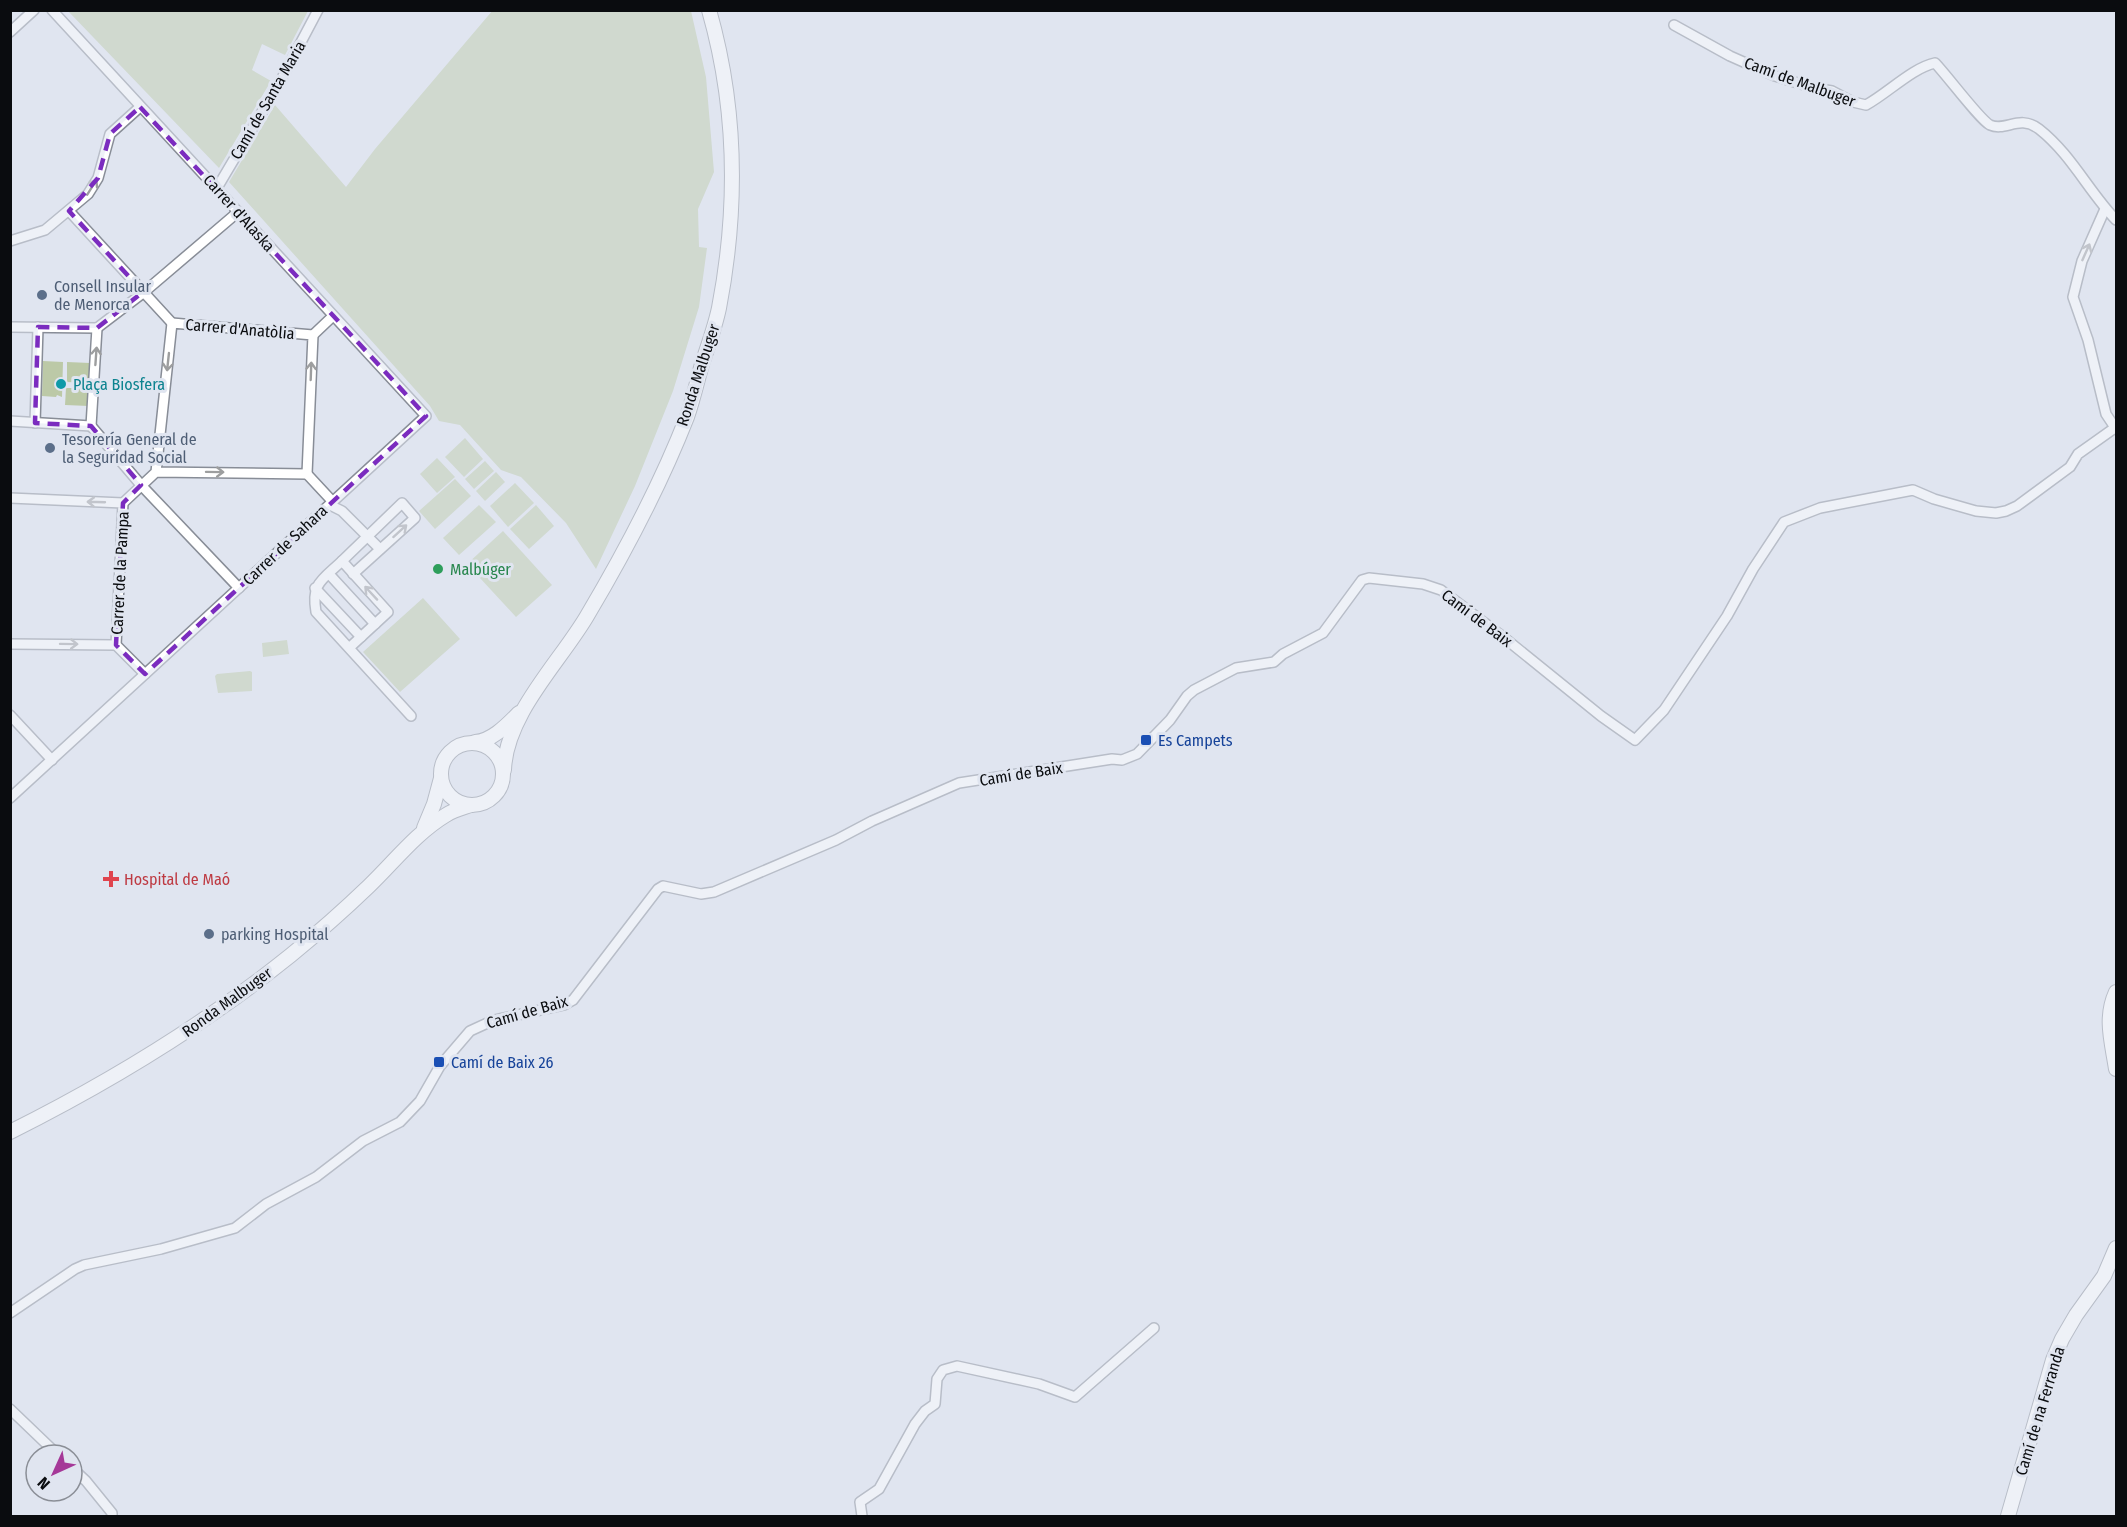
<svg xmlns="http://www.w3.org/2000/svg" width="2127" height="1527" viewBox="0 0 2127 1527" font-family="'Fira Sans Condensed',sans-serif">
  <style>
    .green { fill: #bcc9a7 }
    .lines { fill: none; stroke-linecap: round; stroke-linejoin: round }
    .street-casing { stroke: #888d97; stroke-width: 12 }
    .secondary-casing { stroke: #888d97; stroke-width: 16 }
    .street { stroke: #fff; stroke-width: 9 }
    .secondary { stroke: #fff; stroke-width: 14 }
    .oneway { stroke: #9d9e9f }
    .marked { fill: none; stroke: #7b2cbf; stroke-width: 4.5; stroke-dasharray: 12 8; stroke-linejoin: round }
    .service-dot { fill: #5c6f8a; stroke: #e0e5f0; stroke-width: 2 }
    .culture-dot { fill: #0f9aa8; stroke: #e0e5f0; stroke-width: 2 }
    .leisure-dot { fill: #2e9e5b; stroke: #e0e5f0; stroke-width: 2 }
    .transit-dot { fill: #1a4fb4; stroke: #e0e5f0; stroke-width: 2 }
    .health-dot { fill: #e0444e; stroke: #e0e5f0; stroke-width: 2 }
    .labels { text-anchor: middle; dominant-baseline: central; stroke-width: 6; stroke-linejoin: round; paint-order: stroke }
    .street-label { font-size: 16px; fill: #0a0c0f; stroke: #e0e5f0 }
    .service-label { font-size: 16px; fill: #4e5e75; stroke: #e0e5f0; text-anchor: start }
    .culture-label { font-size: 16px; fill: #0d838f; stroke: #e0e5f0; text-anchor: start }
    .leisure-label { font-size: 16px; fill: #27864d; stroke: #e0e5f0; text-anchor: start }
    .transit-label { font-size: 16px; fill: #164399; stroke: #e0e5f0; text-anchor: start }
    .health-label { font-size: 16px; fill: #be3a42; stroke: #e0e5f0; text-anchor: start }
  </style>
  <rect width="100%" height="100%" fill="#e0e5f0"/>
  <g class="green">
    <path d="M493,10l198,1 15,66 8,95 -16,37 1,38 8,1 -8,59 -26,84 -38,95 -39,83 -30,-46 -45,-46 -20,-7 -41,-45 -21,-4 -9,-15 -201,-224 46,-77 71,82 29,-38z"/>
    <path d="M68,11h240l-23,44 -23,-11 -10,26 19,11 -52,87z"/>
    <path d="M43,361l20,1 -1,35 -5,-2 -1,2 -14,-1z"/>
    <path d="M67,362l23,1 -1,20 -22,-1z"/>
    <path d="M66,388h23v18l-24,-1z"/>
    <path d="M465,438l18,21 -19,18 -19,-20z"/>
    <path d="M437,458l18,19 -18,16 -17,-19z"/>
    <path d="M485,461l9,10 -20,18 -9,-10z"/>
    <path d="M496,472l9,10 -20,19 -9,-10z"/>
    <path d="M455,479l16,17 -36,33 -16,-18z"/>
    <path d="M515,483l19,20 -26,24 -18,-21z"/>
    <path d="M479,505l17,17 -37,33 -16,-17z"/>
    <path d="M536,505l18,21 -25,23 -19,-20z"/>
    <path d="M503,531l49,54 -36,32 -49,-53z"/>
    <path d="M423,598l37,41 -60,53 -37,-40z"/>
    <path d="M287,640l2,14 -26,3 -1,-14z"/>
    <path d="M250,671l2,1v19l-34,2 -3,-17 2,-2z"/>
  </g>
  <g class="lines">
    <g class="street-casing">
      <g id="street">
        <path d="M1674,25l56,31 45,20 39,12 18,3 21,11 13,3c22,-12 46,-37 69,-42 11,11 45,57 55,62 16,7 29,-11 49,4 32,25 50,63 77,91"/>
        <path d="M10,32l24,-22"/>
        <path d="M217,188l64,-108 37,-70"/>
        <path d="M2105,209l-23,52 -9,36 15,43 18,74 10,15"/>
        <path d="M69,211l103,112"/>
        <path d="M10,241l35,-11 43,-36 10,-16 12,-44 30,-27"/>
        <path d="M10,327l87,1"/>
        <path d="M97,328l46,-35 95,-81"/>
        <path d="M313,335l20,-19"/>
        <path d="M10,421l81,5"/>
        <path d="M35,423l3,-96"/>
        <path d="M91,426l50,59 98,103"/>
        <path d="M91,426l6,-98"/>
        <path d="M307,474l26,28"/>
        <path d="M10,498l113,5 -7,142 -106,-1"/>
        <path d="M123,503l33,-31 16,-149 141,12 -6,139 -151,-2"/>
        <path d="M330,505l12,6 38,38"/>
        <path d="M342,561l60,-58 13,15 -62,56"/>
        <path d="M329,574l46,50"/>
        <path d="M315,588l46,49"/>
        <path d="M116,645l29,29"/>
        <path d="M349,648l39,-36 -46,-51c-20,19 -31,22 -26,51l95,104"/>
        <path d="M10,715l42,45"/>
        <path d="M10,798l416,-382 -374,-406"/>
        <path d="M10,1313l65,-44 9,-4 77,-16 74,-21 31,-24 50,-27 47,-36 37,-19 20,-21 20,-35 30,-35 24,-11 70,-15 9,-5 85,-111 5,-3 38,8 13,-2 122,-52 36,-19 87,-38 153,-24 10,1 15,-6 33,-34 17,-24 7,-6 42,-22 38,-6 9,-8 40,-21 39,-53 7,-2 54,6 18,6 61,46 99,80 34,24 29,-30 63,-94 26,-47 31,-47 36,-14 93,-18 21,9 42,12 20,2 10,-2 11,-5 53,-39 8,-13 38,-27"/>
        <path d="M10,1409l48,46"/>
        <path d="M72,1468l14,13 26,32v3"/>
        <path d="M862,1516l-2,-14 19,-13 36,-65 10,-13 10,-7 2,-25 6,-9 14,-4 82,18 36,13 79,-69"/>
      </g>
    </g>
    <g class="secondary-casing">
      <g id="secondary">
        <path d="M475,742c17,-1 32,-17 44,-29"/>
        <circle cx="472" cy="774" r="31"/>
        <path d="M504,770c2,-56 56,-108 83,-154 38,-64 73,-130 100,-199 6,-17 10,-35 15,-53 6,-18 13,-37 17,-56 19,-99 18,-200 -10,-298"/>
        <path d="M424,828l10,-24 7,-26"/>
        <path d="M2116,992c-12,26 -4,50 0,77"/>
        <path d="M10,1132c100,-50 194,-107 281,-177 27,-22 53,-45 78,-69 25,-24 47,-53 77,-71 7,-5 16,-7 25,-10"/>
        <path d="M2008,1516l45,-156 9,-21 14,-24 28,-39 12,-28"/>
      </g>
    </g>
    <use href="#street" class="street"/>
    <use href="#secondary" class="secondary"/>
  </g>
  <defs><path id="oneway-shaft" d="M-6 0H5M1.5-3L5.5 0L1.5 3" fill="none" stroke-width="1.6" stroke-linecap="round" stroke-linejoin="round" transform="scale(1.5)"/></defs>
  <g class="oneway">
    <use href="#oneway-shaft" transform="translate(92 187) rotate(-58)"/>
    <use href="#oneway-shaft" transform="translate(2086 252) rotate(-66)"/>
    <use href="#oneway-shaft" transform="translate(96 356) rotate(-86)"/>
    <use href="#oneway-shaft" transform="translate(168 362) rotate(96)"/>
    <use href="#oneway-shaft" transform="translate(311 371) rotate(-88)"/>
    <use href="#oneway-shaft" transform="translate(215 472) rotate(1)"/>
    <use href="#oneway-shaft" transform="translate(96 502) rotate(-178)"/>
    <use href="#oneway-shaft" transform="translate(400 531) rotate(-42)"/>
    <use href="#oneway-shaft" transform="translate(371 593) rotate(-133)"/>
    <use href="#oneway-shaft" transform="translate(69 644) rotate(1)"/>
  </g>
  <path d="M0 0H2127V1527H0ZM140,107l286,309 -281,258 -29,-29 7,-142 18,-18 -50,-59 -56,-3 3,-96 59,1 46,-36 -74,-81 29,-33 12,-44z" fill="#e0e5f0" fill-opacity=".55" fill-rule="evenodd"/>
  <path class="marked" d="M140,107l286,309 -281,258 -29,-29 7,-142 18,-18 -50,-59 -56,-3 3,-96 59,1 46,-36 -74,-81 29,-33 12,-44z"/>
  <g class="service-dot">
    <circle cx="42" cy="295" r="6"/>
    <circle cx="50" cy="448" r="6"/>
    <circle cx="209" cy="934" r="6"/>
  </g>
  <circle class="culture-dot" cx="61" cy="384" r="6"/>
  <circle class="leisure-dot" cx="438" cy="569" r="6"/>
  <g class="transit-dot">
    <rect x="1140" y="734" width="12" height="12" rx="3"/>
    <rect x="433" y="1056" width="12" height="12" rx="3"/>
  </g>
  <path class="health-dot" d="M108 870h6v6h6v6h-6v6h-6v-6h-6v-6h6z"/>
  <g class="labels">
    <g class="street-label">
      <text transform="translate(1800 82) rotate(20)">Camí de Malbuger</text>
      <text transform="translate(268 100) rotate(-60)">Camí de Santa Maria</text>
      <text transform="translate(239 213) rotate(48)">Carrer d'Alaska</text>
      <text transform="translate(240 329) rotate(5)">Carrer d'Anatòlia</text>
      <text transform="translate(698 375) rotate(-72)">Ronda Malbuger</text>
      <text transform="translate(285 545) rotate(-43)">Carrer de Sahara</text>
      <text transform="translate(120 573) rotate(-87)">Carrer de la Pampa</text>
      <text transform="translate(1477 618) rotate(37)">Camí de Baix</text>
      <text transform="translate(1021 774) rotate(-9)">Camí de Baix</text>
      <text transform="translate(227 1002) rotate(-36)">Ronda Malbuger</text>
      <text transform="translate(527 1012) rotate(-16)">Camí de Baix</text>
      <text transform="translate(2040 1411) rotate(-73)">Camí de na Ferranda</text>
    </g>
    <g class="service-label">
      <text x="54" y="286">Consell Insular<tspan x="54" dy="18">de Menorca</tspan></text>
      <text x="62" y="439">Tesorería General de<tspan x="62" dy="18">la Seguridad Social</tspan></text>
      <text x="221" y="934">parking Hospital</text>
    </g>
    <g class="culture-label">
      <text x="73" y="384">Plaça Biosfera</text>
    </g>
    <g class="leisure-label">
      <text x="450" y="569">Malbúger</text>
    </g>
    <g class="transit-label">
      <text x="1158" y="740">Es Campets</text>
      <text x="451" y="1062">Camí de Baix 26</text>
    </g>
    <g class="health-label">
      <text x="124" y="879">Hospital de Maó</text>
    </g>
  </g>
  <rect width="2127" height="1527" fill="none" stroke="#0a0c0f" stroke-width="24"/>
  <g transform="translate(54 1473) rotate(225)"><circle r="28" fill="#e0e5f0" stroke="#8a8e96" stroke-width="1.5"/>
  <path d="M0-4.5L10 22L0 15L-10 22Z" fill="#a53898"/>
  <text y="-9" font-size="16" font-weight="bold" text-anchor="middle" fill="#0a0c0f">N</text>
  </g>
</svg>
